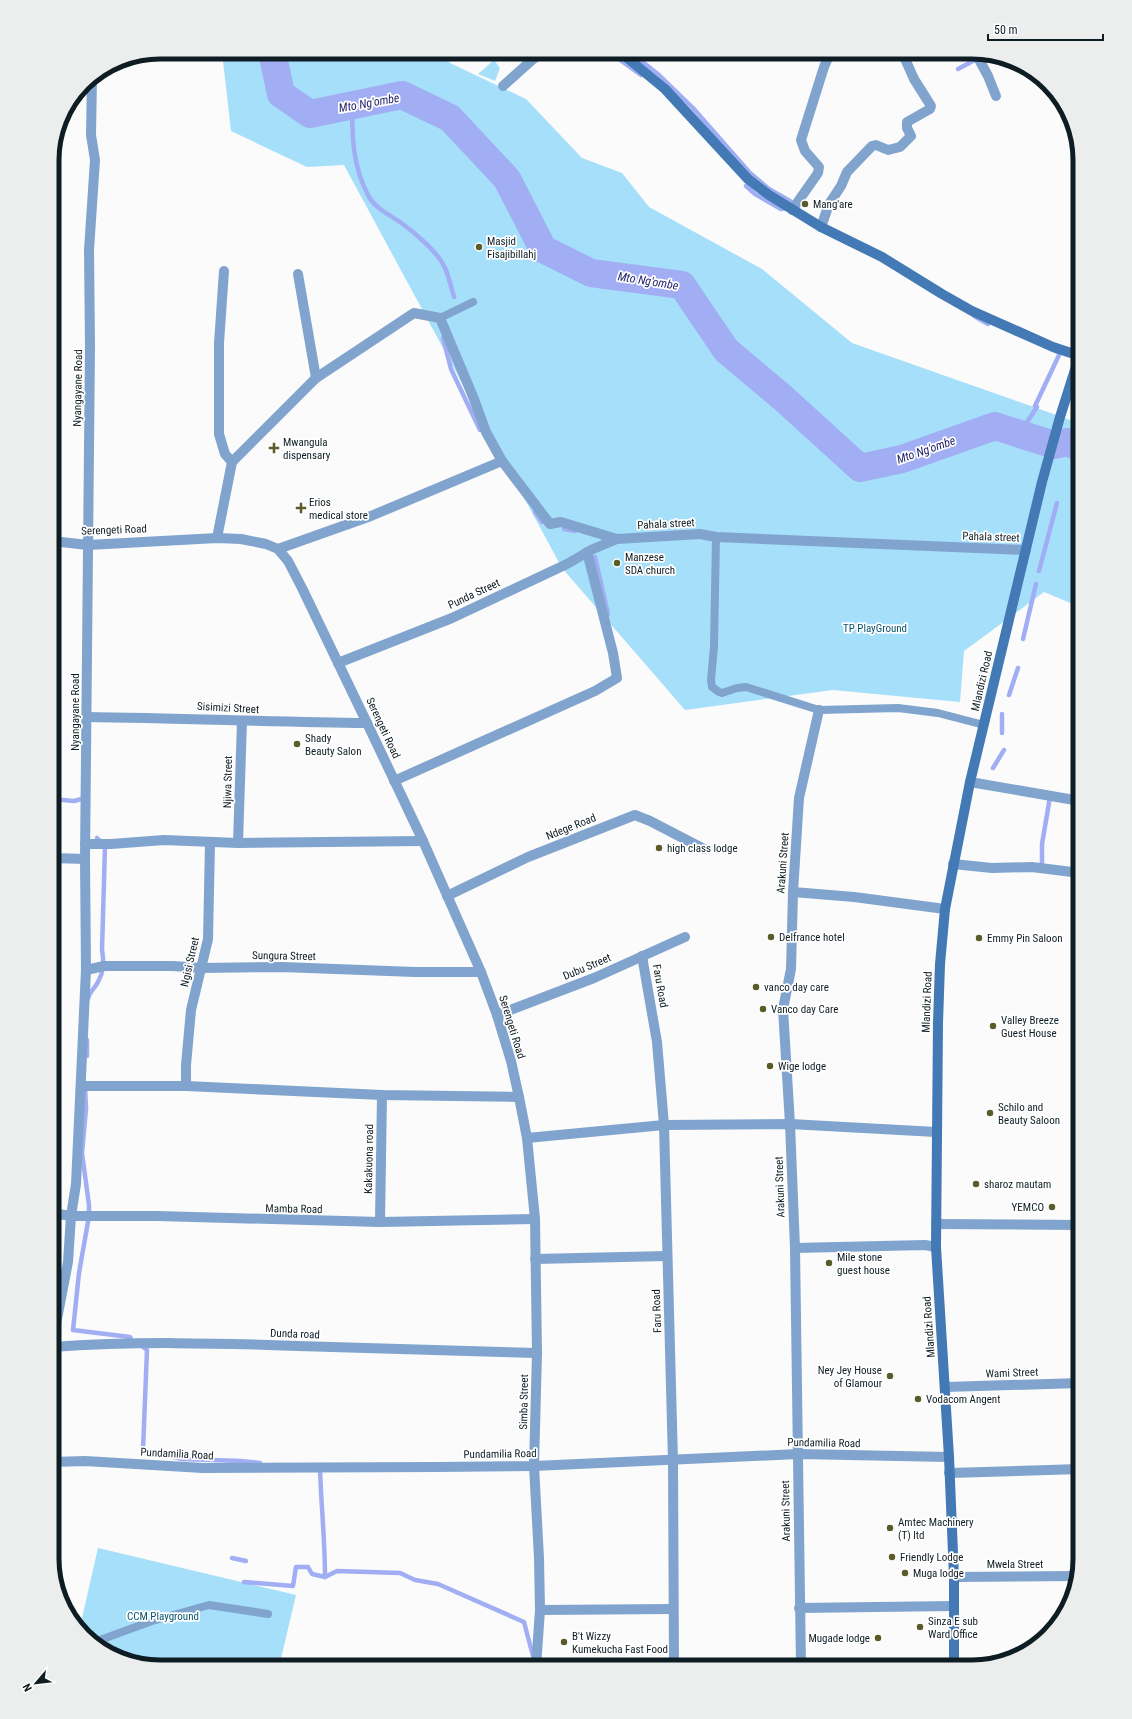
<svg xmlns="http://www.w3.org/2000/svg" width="1132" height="1719" viewBox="0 0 1132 1719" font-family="'Roboto Condensed',sans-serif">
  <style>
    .green { fill: #a6dffa }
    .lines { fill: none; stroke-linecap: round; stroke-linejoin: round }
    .stream { stroke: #a1aef3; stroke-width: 4.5 }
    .river { stroke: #a1aef3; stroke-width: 28 }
    .lane { stroke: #80a4cd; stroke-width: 8 }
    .street { stroke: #80a4cd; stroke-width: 10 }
    .secondary { stroke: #4379b4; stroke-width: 10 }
    .poi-dot { fill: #5a5b28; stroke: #fff; stroke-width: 1.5 }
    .labels { text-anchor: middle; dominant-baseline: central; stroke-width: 3.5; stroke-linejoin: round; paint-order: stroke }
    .poi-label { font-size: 11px; fill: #0e1d23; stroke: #fff; text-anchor: start }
    .street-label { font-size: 11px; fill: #0e1d23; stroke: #fff }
    .park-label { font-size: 11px; fill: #09546e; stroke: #fff }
    .water-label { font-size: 12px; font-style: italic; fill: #1f1d6b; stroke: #fff }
    .rim { fill: none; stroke: #0e1d23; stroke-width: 5 }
  </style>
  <rect width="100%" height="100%" fill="#fafbfa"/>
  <g class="green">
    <path d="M222,52h220l8,11 76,36 56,59 40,15 27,34 113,62 90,74 224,79h4v185l-36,-15 -80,59 -4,51 -127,-12 -148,20 -123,-142 -218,-403 -37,2 -76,-36z"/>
    <path d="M494,60l6,8 -5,13 -17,-7z"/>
    <path d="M98,1548l198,47 -17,72h-125l-54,-18 -20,-22z"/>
  </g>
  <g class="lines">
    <g class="stream">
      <path d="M609,52l32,23"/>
      <path d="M630,52l29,23 34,33 57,65 19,16 21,12 4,4"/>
      <path d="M958,69l15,-8 2,-2 -2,-4"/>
      <path d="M352,105c0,33 1,63 17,92 7,12 21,18 31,25 14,10 38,30 45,46 4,9 6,19 9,29"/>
      <path d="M746,186l9,8 26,15 6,-1"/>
      <path d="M974,316l14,8"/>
      <path d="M443,338l8,31 29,61"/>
      <path d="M1019,434l18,-27 -2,-1 25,-53 -4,-2"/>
      <path d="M535,512l7,10"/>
      <path d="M564,529l11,2"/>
      <path d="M595,557l13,57"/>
      <path d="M1039,571l18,-68"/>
      <path d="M1023,639l13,-55"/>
      <path d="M1009,695l9,-27"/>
      <path d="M1002,733v-19"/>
      <path d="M993,768l11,-18"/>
      <path d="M52,799l22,2 11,-3"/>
      <path d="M1042,866v-22l8,-47h1"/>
      <path d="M88,999c1,-7 7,-11 10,-17 6,-11 6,-20 4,-32l3,-104 -8,-8"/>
      <path d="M87,1056v-16"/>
      <path d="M85,1086l1,23 -4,44 7,52v11l-10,57 -6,57 57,7 3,6"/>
      <path d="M142,1346l5,4 -4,100 39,9 59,2 19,2"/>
      <path d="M232,1558l14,3"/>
      <path d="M325,1577l12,-6 63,2 15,7 23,4 86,38 9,34"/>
      <path d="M244,1582l49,4 3,-19h12l4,7 13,3c0,-37 -4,-73 -5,-109"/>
    </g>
    <path class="river" d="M272,52l9,42 29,20 92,-19 48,23 57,61 36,70 48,24 91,12 44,65 57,48 77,70 42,-9 93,-33 59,19 14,-3 12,6"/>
    <g class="lane">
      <path d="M440,318l33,-16"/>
      <path d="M716,537l-2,110 -3,33 1,7 7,5 3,1 15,-5 9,-1 73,23 79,-2 40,5 46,12"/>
      <path d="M95,1643l5,-3 52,-19 57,-16 59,9"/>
    </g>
    <g class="street">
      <path d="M975,52l13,24 8,20"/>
      <path d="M503,86l29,-26 11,-8"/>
      <path d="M792,210l26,-37 1,-6 -14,-16 -4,-11 23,-73 3,-7 6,-8"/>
      <path d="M821,227l8,-23 12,-18 6,-14 25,-26 4,-1 12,5 12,-3 11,-11 -4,-8v-6l23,-13 1,-3 -17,-27 -12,-27"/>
      <path d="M224,271l-5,72v91l6,20 7,8"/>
      <path d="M298,274l18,104"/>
      <path d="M217,538l15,-76 84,-84 98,-65 26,5 34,81 12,33 16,29 48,63 11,-2 56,17 83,-5 16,3 310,13"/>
      <path d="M52,541l36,4 129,-7 24,1 25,5 12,5 10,12 14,27 65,135 56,118 58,131 16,43 14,46 8,36 8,41 8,81 2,134 -3,113 5,92 1,52 -4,57"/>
      <path d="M278,549l93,-33 131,-55"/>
      <path d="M338,663l114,-45 115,-54 26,-15 24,-10"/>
      <path d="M87,717c93,1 187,5 280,6"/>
      <path d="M394,781l201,-90 22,-13 -4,-25 -26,-101"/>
      <path d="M970,782l110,19"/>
      <path d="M238,843l4,-122"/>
      <path d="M85,844h26l53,-4 74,3 185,-2"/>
      <path d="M52,858l33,1"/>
      <path d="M953,864l39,4 40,-1 48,6"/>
      <path d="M793,892l61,5 91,12"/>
      <path d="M447,896l81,-39 107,-42 15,6 54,28"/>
      <path d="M642,956l15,86 7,83 9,336 1,206"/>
      <path d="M86,970l18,-4h69l28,2 81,-1 133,5h66"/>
      <path d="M497,1015l97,-37 91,-41"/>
      <path d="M186,1086v-21l5,-55 17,-71 2,-96"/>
      <path d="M81,1088l4,-2h101l196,9 137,2"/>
      <path d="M527,1138l137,-13 126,-1 146,8"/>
      <path d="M52,1213l19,3h86l223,6 155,-3"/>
      <path d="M380,1222l2,-127"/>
      <path d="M936,1224l144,1"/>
      <path d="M795,1248l130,-3 11,2"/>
      <path d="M535,1259l132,-3"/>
      <path d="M52,1345l16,-83 3,-46 5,-32 10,-214 -1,-111 5,-513 -1,-96 6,-90 -4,-25 1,-57"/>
      <path d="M52,1347c82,-6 164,-4 246,-1 79,3 159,5 239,7"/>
      <path d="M945,1387l135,-4"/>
      <path d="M52,1462l33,-1 118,7 234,-1 97,-1 264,-12 151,3"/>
      <path d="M949,1473l131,-4"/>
      <path d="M954,1577l121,-1"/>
      <path d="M799,1608l155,-2"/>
      <path d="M540,1610l132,-1"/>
      <path d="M801,1667l-6,-419 -5,-124 -7,-115 8,-40 2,-77 6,-94 20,-88"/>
    </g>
    <g class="secondary">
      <path d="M620,52l45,37 83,90 21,16 52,32 61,30 60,37 30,17 81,36 27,9"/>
      <path d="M954,1667v-90l-5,-120 -13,-210 2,-224 2,-59 5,-55 25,-127 72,-300 18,-65 20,-63"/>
    </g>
  </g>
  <g class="poi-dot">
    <circle cx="805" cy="204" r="4"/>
    <circle cx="479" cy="247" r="4"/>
    <path d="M272 442h4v4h4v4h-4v4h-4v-4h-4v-4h4z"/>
    <path d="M299 502h4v4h4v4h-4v4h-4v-4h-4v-4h4z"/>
    <circle cx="617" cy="563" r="4"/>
    <circle cx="297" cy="744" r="4"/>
    <circle cx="659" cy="848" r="4"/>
    <circle cx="771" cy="937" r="4"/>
    <circle cx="979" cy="938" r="4"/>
    <circle cx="756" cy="987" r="4"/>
    <circle cx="763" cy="1009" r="4"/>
    <circle cx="993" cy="1026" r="4"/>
    <circle cx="770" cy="1066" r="4"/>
    <circle cx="990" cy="1113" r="4"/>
    <circle cx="976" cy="1184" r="4"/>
    <circle cx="1052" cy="1207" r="4"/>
    <circle cx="829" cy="1263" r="4"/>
    <circle cx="890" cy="1376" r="4"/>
    <circle cx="918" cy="1399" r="4"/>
    <circle cx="890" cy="1528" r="4"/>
    <circle cx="892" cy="1557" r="4"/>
    <circle cx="905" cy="1573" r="4"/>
    <circle cx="920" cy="1627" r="4"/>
    <circle cx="878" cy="1638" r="4"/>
    <circle cx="564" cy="1642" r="4"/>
  </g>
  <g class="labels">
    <g class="poi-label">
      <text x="813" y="204">Mang'are</text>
      <text x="487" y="241">Masjid<tspan x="487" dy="13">Fisajibillahj</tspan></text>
      <text x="283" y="442">Mwangula<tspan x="283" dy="13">dispensary</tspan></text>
      <text x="309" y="502">Erios<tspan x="309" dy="13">medical store</tspan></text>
      <text x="625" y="557">Manzese<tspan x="625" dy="13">SDA church</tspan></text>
      <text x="305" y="738">Shady<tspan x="305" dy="13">Beauty Salon</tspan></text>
      <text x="667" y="848">high class lodge</text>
      <text x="779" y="937">Delfrance hotel</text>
      <text x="987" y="938">Emmy Pin Saloon</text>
      <text x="764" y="987">vanco day care</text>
      <text x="771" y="1009">Vanco day Care</text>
      <text x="1001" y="1020">Valley Breeze<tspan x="1001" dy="13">Guest House</tspan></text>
      <text x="778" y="1066">Wige lodge</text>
      <text x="998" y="1107">Schilo and<tspan x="998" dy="13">Beauty Saloon</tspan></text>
      <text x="984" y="1184">sharoz mautam</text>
      <text x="1044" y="1207" text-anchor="end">YEMCO</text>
      <text x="837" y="1257">Mile stone<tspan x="837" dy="13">guest house</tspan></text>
      <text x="882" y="1370" text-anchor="end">Ney Jey House<tspan x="882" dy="13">of Glamour</tspan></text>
      <text x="926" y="1399">Vodacom Angent</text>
      <text x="898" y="1522">Amtec Machinery<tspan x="898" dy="13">(T) ltd</tspan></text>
      <text x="900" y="1557">Friendly Lodge</text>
      <text x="913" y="1573">Muga lodge</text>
      <text x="928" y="1621">Sinza E sub<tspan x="928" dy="13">Ward Office</tspan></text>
      <text x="572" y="1636">B't Wizzy<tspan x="572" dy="13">Kumekucha Fast Food</tspan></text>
      <text x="870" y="1638" text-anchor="end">Mugade lodge</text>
    </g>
    <g class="street-label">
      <text transform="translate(78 388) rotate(-89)">Nyangayane Road</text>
      <text transform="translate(666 524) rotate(-3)">Pahala street</text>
      <text transform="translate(114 530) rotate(-2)">Serengeti Road</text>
      <text transform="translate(991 537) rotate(2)">Pahala street</text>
      <text transform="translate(474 594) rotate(-25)">Punda Street</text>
      <text transform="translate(982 681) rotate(-77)">Mlandizi Road</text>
      <text transform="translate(228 708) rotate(3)">Sisimizi Street</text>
      <text transform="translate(75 712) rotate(-90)">Nyangayane Road</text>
      <text transform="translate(383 728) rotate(65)">Serengeti Road</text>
      <text transform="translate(228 782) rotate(-89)">Njiwa Street</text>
      <text transform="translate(571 827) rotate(-22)">Ndege Road</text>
      <text transform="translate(783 863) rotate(-86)">Arakuni Street</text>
      <text transform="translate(284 956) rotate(1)">Sungura Street</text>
      <text transform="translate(190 962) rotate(-77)">Ngisi Street</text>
      <text transform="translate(587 967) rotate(-23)">Dubu Street</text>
      <text transform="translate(660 986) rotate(80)">Faru Road</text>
      <text transform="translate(927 1002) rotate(-88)">Mlandizi Road</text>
      <text transform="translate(512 1027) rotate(73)">Serengeti Road</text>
      <text transform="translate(369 1159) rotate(-89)">Kakakuona road</text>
      <text transform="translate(780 1187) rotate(-92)">Arakuni Street</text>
      <text transform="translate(294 1209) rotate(1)">Mamba Road</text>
      <text transform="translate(657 1311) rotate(-92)">Faru Road</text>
      <text transform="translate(929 1327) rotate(-94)">Mlandizi Road</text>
      <text transform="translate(295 1334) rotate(2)">Dunda road</text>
      <text transform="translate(1012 1373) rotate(-2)">Wami Street</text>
      <text transform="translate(524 1402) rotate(-89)">Simba Street</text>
      <text transform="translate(824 1443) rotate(1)">Pundamilia Road</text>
      <text transform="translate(177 1454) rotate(3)">Pundamilia Road</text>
      <text transform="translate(500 1454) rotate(-1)">Pundamilia Road</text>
      <text transform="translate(786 1511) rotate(-91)">Arakuni Street</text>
      <text x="1015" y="1564">Mwela Street</text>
    </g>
    <g class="park-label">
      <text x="875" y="628">TP PlayGround</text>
      <text x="163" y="1616">CCM Playground</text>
    </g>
    <g class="water-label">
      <text transform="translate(369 103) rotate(-10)">Mto Ng'ombe</text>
      <text transform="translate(648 281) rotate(9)">Mto Ng'ombe</text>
      <text transform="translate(926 450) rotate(-19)">Mto Ng'ombe</text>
    </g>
  </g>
  <path d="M0 0H1132V1719H0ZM160 59H972A101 101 0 0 1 1073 160V1559A101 101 0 0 1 972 1660H160A101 101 0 0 1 59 1559V160A101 101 0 0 1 160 59Z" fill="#eceded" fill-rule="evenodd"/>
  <path class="rim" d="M160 59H972A101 101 0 0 1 1073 160V1559A101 101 0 0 1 972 1660H160A101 101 0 0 1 59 1559V160A101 101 0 0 1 160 59Z"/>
  <g transform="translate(36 1683) rotate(242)" stroke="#ffffff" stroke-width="3" paint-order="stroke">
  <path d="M0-3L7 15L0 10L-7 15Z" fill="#0e1d23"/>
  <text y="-6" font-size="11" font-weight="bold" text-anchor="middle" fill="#0e1d23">N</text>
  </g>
  <path d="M988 34v6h115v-6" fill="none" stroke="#0e1d23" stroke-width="2"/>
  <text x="994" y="34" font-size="12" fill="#0e1d23" stroke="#ffffff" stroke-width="3" paint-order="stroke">50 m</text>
</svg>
